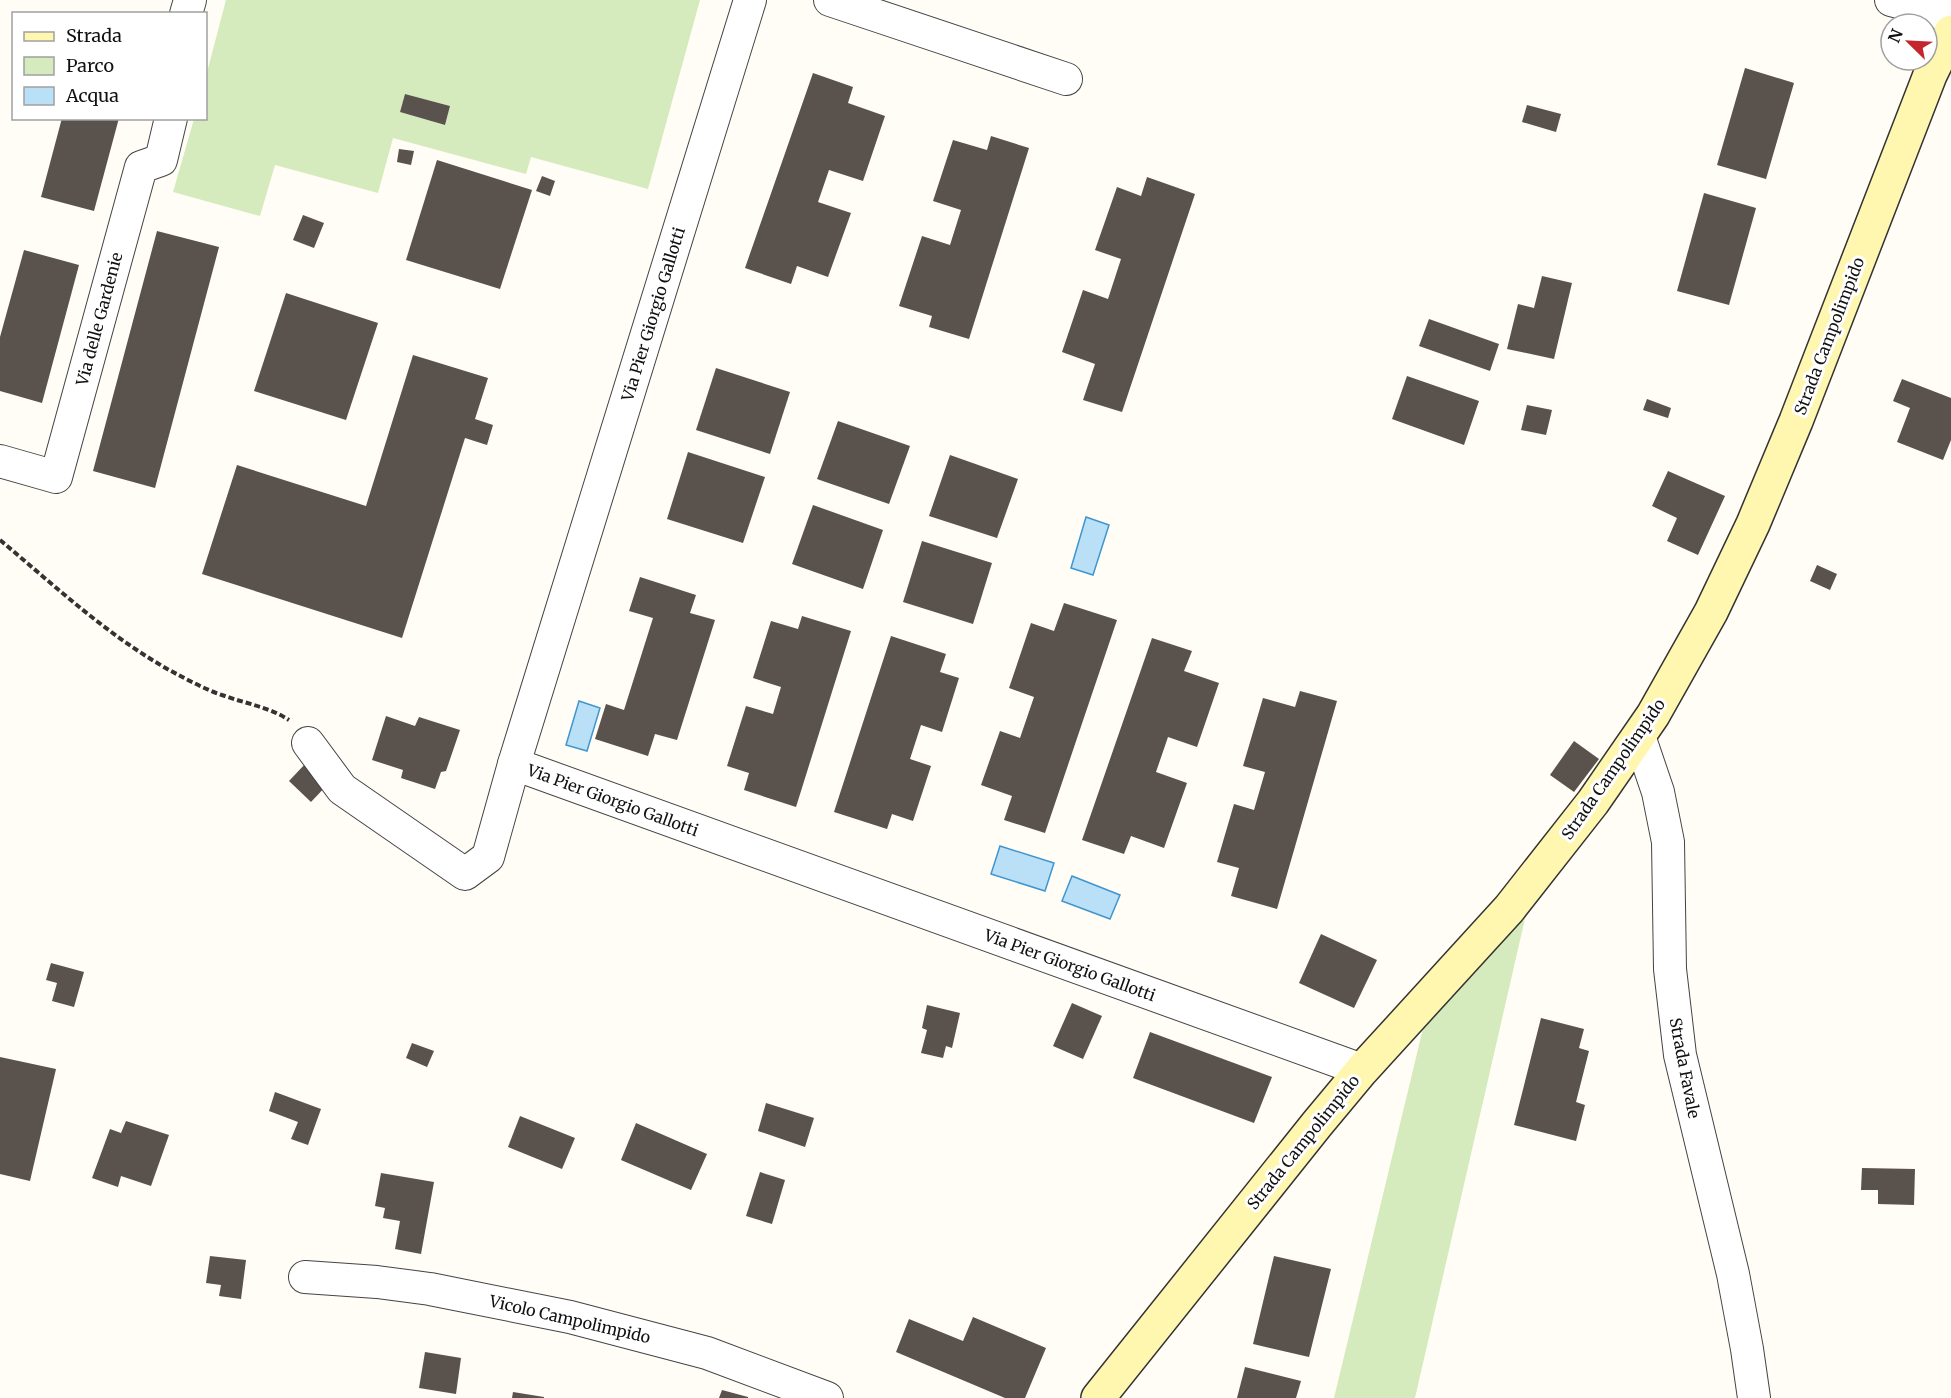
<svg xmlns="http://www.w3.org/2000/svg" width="1951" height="1398" viewBox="0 0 1951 1398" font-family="Merriweather,serif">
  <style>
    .green { fill: #d5ebbd; fill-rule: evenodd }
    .water { fill: #b9e0f7; stroke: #3f96cf; stroke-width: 1.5 }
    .building { fill: #5a524d }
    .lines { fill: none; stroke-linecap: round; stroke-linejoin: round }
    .street-casing { stroke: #444; stroke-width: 34 }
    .secondary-casing { stroke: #333; stroke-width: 36 }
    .path { stroke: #333; stroke-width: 4; stroke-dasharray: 6 3; stroke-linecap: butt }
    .street { stroke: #fff; stroke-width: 32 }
    .secondary { stroke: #fff6b0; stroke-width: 33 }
    .labels { text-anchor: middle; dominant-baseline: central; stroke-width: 6; stroke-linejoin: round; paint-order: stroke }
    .street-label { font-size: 16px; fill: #111; stroke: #fff }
  </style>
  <rect width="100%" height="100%" fill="#fffdf5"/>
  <g class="green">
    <path d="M226,0h474l-52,189 -117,-32 -5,17 -133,-36 -15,55 -103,-28 -15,51 -87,-24 21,-73 12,-1v-42zM405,94l45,12 -5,19 -45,-13z"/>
    <path d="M1527,910l-112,488h-81l92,-382z"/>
  </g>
  <g class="water">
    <path d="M1086,517l23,8 -16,50 -22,-7z"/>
    <path d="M579,701l21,7 -13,43 -21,-6z"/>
    <path d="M1000,846l54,17 -9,28 -54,-17z"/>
    <path d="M1072,876l48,19 -10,24 -48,-18z"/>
  </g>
  <g class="building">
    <path d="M1745,68l49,15 -28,96 -49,-14z"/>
    <path d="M813,73l40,14 -5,16 37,13 -22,65 -34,-11 -11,32 33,11 -23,64 -31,-11 -6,18 -46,-16z"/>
    <path d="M405,94l45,12 -5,19 -45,-13z"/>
    <path d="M1527,105l34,9 -5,18 -34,-10z"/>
    <path d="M62,118h57l-25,93 -53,-14z"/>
    <path d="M991,136l38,12 -60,191 -40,-12 3,-11 -33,-10 23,-70 28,9 11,-35 -28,-9 20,-61 34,10z"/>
    <path d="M399,149l15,2 -3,14 -14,-3z"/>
    <path d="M437,160l95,30 -32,99 -94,-29z"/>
    <path d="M542,176l13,5 -5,15 -14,-5z"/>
    <path d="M1147,177l48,17 -73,218 -39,-12 12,-36 -33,-12 21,-62 25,9 13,-40 -26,-9 22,-63 24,9z"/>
    <path d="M1704,193l52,15 -27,97 -52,-14z"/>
    <path d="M303,215l21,8 -10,25 -21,-8z"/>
    <path d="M157,231l62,16 -64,241 -62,-17z"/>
    <path d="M24,250l55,15 -37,138 -42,-12v-54z"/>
    <path d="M1542,276l30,7 -18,76 -47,-10 11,-45 16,4z"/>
    <path d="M286,293l92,30 -32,97 -92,-29z"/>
    <path d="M1429,319l70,25 -9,27 -71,-25z"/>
    <path d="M413,355l75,23 -13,41 18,6 -6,20 -22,-7 -63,200 -200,-64 35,-109 129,41z"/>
    <path d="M716,368l74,24 -20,62 -74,-24z"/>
    <path d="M1407,376l72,25 -15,44 -72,-26z"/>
    <path d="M1902,379l49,19v42l-8,20 -46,-18 13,-34 -17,-7z"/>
    <path d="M1647,399l24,9 -3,10 -25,-8z"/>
    <path d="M1527,405l25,5 -6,25 -25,-5z"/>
    <path d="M838,421l72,25 -21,58 -72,-25z"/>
    <path d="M688,452l77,25 -22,66 -76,-24z"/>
    <path d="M950,455l68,24 -21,59 -68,-22z"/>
    <path d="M1668,471l57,25 -27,59 -31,-14 10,-23 -25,-12z"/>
    <path d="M813,505l70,25 -20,59 -71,-25z"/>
    <path d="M922,541l70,22 -19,61 -70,-22z"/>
    <path d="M1817,565l20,9 -7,16 -20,-9z"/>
    <path d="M640,577l56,18 -6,18 25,7 -38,120 -22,-6 -7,22 -53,-17 11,-35 18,6 29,-92 -24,-7z"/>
    <path d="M1064,603l53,17 -72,213 -41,-13 8,-24 -31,-11 19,-54 20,7 14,-41 -25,-9 22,-65 23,8z"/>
    <path d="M802,616l49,15 -55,176 -52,-17 5,-17 -22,-7 19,-60 27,8 8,-27 -28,-9 18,-57 27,8z"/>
    <path d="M891,636l55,18 -6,18 19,6 -17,54 -21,-7 -11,34 21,7 -18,55 -21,-7 -5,15 -53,-17z"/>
    <path d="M1152,638l40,13 -8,20 35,12 -22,64 -29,-10 -12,35 31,11 -23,65 -33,-12 -7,18 -42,-14z"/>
    <path d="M1300,691l37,10 -60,208 -46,-13 8,-28 -22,-6 17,-58 20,6 11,-38 -22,-6 20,-68 32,9z"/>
    <path d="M386,716l29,10 4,-9 41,13 -14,41 -5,1 -6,17 -34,-11 2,-8 -31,-10z"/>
    <path d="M1574,741l25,18 -25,33 -24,-17z"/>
    <path d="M306,763l22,21 -17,18 -22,-21z"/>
    <path d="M1321,934l56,26 -23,48 -55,-25z"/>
    <path d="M51,963l33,9 -10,35 -22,-6 5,-18 -11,-3z"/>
    <path d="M1072,1003l30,13 -19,43 -30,-13z"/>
    <path d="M927,1005l33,8 -8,35 -6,-2 -3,12 -22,-5 6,-23 -5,-2z"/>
    <path d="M1541,1018l43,11 -5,19 10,3 -13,51 9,3 -9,36 -62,-16z"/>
    <path d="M1150,1032l122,45 -18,46 -121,-45z"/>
    <path d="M412,1043l22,8 -7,16 -21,-9z"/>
    <path d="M0,1057l56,12 -26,112 -30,-7z"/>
    <path d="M275,1092l46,17 -13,36 -17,-6 7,-17 -29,-11z"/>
    <path d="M766,1103l48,15 -9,29 -47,-16z"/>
    <path d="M520,1116l55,22 -13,31 -54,-22z"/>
    <path d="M126,1121l43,14 -18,51 -30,-10 -3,11 -26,-9 18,-49 11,4z"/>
    <path d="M636,1123l71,31 -16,36 -70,-30z"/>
    <path d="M1862,1168l53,1 -1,36 -36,-1v-14h-17z"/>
    <path d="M760,1172l25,8 -13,44 -26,-8z"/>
    <path d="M381,1173l53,9 -13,72 -26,-5 5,-28 -17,-3 2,-10 -10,-2z"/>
    <path d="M210,1256l36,4 -5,39 -22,-3 2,-11 -15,-2z"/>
    <path d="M1274,1256l57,13 -22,88 -56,-13z"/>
    <path d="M973,1317l73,31 -21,50h-20l-109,-46 13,-33 54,22z"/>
    <path d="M425,1352l36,6 -5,36 -37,-6z"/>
    <path d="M1245,1367l56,14 -5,17h-59z"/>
    <path d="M722,1390l26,7v1h-29z"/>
    <path d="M513,1392l31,5v1h-32z"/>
  </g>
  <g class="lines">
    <g class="street-casing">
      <g id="street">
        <path d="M750,0l-236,764 848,306"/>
        <path d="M830,0l236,79"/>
        <path d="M1891,0l60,16"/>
        <path d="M186,14l4,-14"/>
        <path d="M0,461l56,16 85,-310 20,-7 10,-42"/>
        <path d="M1639,736l19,56 10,50 2,127 10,86 53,219 14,75 7,49"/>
        <path d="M308,743l34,46 123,85 23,-17 26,-93"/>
        <path d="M305,1277l72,5 53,7 140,28 137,36 120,45"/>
      </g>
    </g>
    <g class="secondary-casing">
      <path id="secondary" d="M1098,1398l219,-274 45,-54 147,-161 84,-107 60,-87 58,-103 42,-88 43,-103 134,-346 21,-43"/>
    </g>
    <path class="path" d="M0,540c55,46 108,96 171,131 17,9 35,19 54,25 22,8 44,11 64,24"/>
    <use href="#street" class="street"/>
    <use href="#secondary" class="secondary"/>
  </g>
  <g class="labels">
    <g class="street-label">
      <text transform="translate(653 314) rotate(-73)">Via Pier Giorgio Gallotti</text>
      <text transform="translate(99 319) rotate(-75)">Via delle Gardenie</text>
      <text transform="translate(1829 336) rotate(-69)">Strada Campolimpido</text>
      <text transform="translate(1613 769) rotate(-55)">Strada Campolimpido</text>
      <text transform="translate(613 800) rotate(20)">Via Pier Giorgio Gallotti</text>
      <text transform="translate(1070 965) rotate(20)">Via Pier Giorgio Gallotti</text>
      <text transform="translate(1685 1068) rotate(79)">Strada Favale</text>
      <text transform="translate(1303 1142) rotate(-51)">Strada Campolimpido</text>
      <text transform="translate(570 1319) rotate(13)">Vicolo Campolimpido</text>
    </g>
  </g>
  <rect x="12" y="12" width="195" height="108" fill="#ffffff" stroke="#a0a0a0" stroke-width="1.5"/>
  <rect x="24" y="32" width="30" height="9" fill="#fff6b0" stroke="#a0a0a0" stroke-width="1.5"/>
  <text x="66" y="42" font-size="18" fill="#111111">Strada</text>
  <rect x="24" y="57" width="30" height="18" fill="#d5ebbd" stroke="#a0a0a0" stroke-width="1.5"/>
  <text x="66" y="72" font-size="18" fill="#111111">Parco</text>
  <rect x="24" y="87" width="30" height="18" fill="#b9e0f7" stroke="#a0a0a0" stroke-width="1.5"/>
  <text x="66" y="102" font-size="18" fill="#111111">Acqua</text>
  <g transform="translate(1909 42) rotate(294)"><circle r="28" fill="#ffffff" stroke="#a0a0a0" stroke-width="1.5"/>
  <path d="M0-4.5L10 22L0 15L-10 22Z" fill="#c4262e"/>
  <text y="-9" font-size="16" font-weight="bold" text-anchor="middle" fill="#111111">N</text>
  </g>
</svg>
